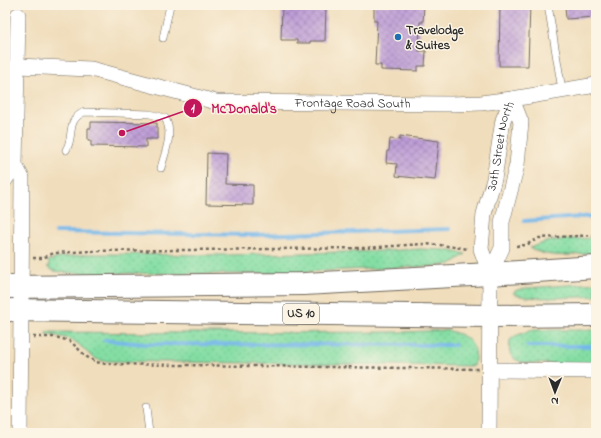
<svg xmlns="http://www.w3.org/2000/svg" width="601" height="438" viewBox="0 0 601 438" font-family="'Indie Flower',sans-serif">
  <style>
    .grass { fill: url(#grass-dots); stroke: #588468 }
    .lines { fill: none; stroke-linecap: round; stroke-linejoin: round }
    .stream { stroke: #75b7ea; stroke-width: 4 }
    .building { fill: url(#building-cross-hatch) }
    .lane-casing { stroke: #70695d; stroke-width: 8 }
    .street-casing { stroke: #70695d; stroke-width: 16 }
    .primary-casing { stroke: #70695d; stroke-width: 24 }
    .path { stroke: #70695d; stroke-width: 2.5; stroke-dasharray: 3 3; stroke-linecap: butt }
    .lane { stroke: #fff; stroke-width: 7 }
    .street { stroke: #fff; stroke-width: 15 }
    .primary { stroke: #fff; stroke-width: 22 }
    .poi-dot { fill: #1f6fb2; stroke: #fcf5e5; stroke-width: 1.5 }
    .labels { text-anchor: middle; dominant-baseline: central; stroke-width: 3; stroke-linejoin: round; paint-order: stroke }
    .shield { fill: #fcf5e5; stroke: #6a6863; stroke-width: 1 }
    .shield-label { font-size: 12px; font-weight: bold; fill: #2b2b2b }
    .poi-label { font-size: 13px; font-weight: bold; fill: #2b2b2b; stroke: #fcf5e5; text-anchor: start }
    .street-label { font-size: 13px; fill: #2b2b2b; stroke: #fcf5e5 }
    .leader { fill: none; stroke: #c2185b; stroke-width: 1.5 }
    .callout-dot { fill: #c2185b; stroke: #fcf5e5; stroke-width: 1.5 }
    .mark-label { font-size: 12px; text-anchor: middle; font-weight: bold; fill: #fff }
    .callout-label { font-size: 14px; text-anchor: middle; font-weight: bold; fill: #c2185b; stroke: #fcf5e5; stroke-width: 3; stroke-linejoin: round; paint-order: stroke }
  </style>
  <defs>
    <pattern id="grass-dots" width="8" height="8" patternUnits="userSpaceOnUse"><rect width="8" height="8" fill="#84dea4"/><path d="M2 2h.1M6 6h.1" fill="none" stroke="#72bf8d" stroke-width="1.8" stroke-linecap="round"/></pattern>
    <pattern id="building-cross-hatch" width="8" height="8" patternUnits="userSpaceOnUse"><rect width="8" height="8" fill="#bd9cd7"/><path d="M0 0l8 8M0 8l8-8" fill="none" stroke="#9a7faf"/></pattern>
  </defs>
  <rect width="100%" height="100%" fill="#fcf5e5"/>
  <filter id="ink" filterUnits="userSpaceOnUse"><feTurbulence type="fractalNoise" baseFrequency=".025" numOctaves="2"/><feDisplacementMap in="SourceGraphic" scale="8" xChannelSelector="R" yChannelSelector="G"/><feConvolveMatrix kernelMatrix="1 2 1 2 8 2 1 2 1" color-interpolation-filters="sRGB"/></filter>
  <filter id="wash" filterUnits="userSpaceOnUse"><feTurbulence type="fractalNoise" baseFrequency=".012" numOctaves="4" result="noise"/><feDisplacementMap in="SourceGraphic" scale="16" xChannelSelector="R" yChannelSelector="G"/><feGaussianBlur stdDeviation="0.9" result="paint"/><feColorMatrix in="noise" values="0 0 0 0 0 0 0 0 0 0 0 0 0 0 0 0 0 1.4 0 .05"/><feComposite in="paint" operator="in"/></filter>
  <g filter="url(#wash)">
    <rect width="100%" height="100%" fill="#f0ddbb"/>
    <g class="grass">
      <path d="M596,238v15c-22,1 -46,7 -66,-5 20,-10 44,-9 66,-10z"/>
      <path d="M421,249l24,1 21,4 -15,10 -13,2 -187,8 -182,-1 -15,-2 -7,-4 3,-2 -2,-4 14,-4 28,-3 136,1 156,-4z"/>
      <path d="M596,283v13c-15,1 -75,5 -83,-3l4,-3 10,-2z"/>
      <path d="M446,330c20,5 33,12 28,36l-372,-5c-13,-4 -15,-10 -25,-18 -8,-6 -21,-7 -30,-8l-1,-3 152,1 207,-1z"/>
      <path d="M532,330h64v35l-72,-2c-14,-5 -16,-8 -14,-23l5,-4z"/>
    </g>
    <g class="lines">
      <g class="stream">
        <path d="M524,221l72,-5"/>
        <path d="M56,232l197,3 197,-6"/>
        <path d="M104,340l41,4 310,1"/>
        <path d="M527,346h69"/>
      </g>
    </g>
    <g id="blocks">
      <g class="building">
        <path d="M282,5h44l-1,36h-15v2h-13v-3h-16z"/>
        <path d="M374,5h50l-1,17h-3l-1,29h7l-1,15h-7v5l-37,-1v-5h-6l2,-44h-3z"/>
        <path d="M500,5h30l-2,61h-29z"/>
        <path d="M565,5h31v12l-30,2z"/>
        <path d="M91,122l66,1v16h-11v8l-55,-1v-6h-3v-12h3z"/>
        <path d="M400,136l39,5 -4,39 -39,-4 1,-12 -11,-1 1,-12h2l1,-12 10,1z"/>
        <path d="M207,153l19,1 -1,30 28,1v20l-47,-1z"/>
      </g>
    </g>
  </g>
  <g filter="url(#ink)">
    <use href="#blocks" fill-opacity="0" stroke="#70695d" stroke-width="1"/>
    <g class="lines">
      <g class="lane-casing">
        <g id="lane">
          <path d="M548,5l14,85"/>
          <path d="M163,38l7,-33"/>
          <path d="M66,150c9,-14 -1,-29 18,-38l66,2 15,4c9,15 0,34 -4,50"/>
          <path d="M146,408l3,25"/>
        </g>
      </g>
      <g class="street-casing">
        <g id="street">
          <path d="M18,15l-3,150 7,13 -2,255"/>
          <path id="s1" d="M17,66l74,3 125,33 235,2 30,-1 31,-4 84,-14"/>
          <path d="M5,180l10,-15"/>
          <path d="M490,274l12,-26v-26l15,-57 4,-43 -9,-23"/>
          <path d="M490,370l106,1"/>
          <path id="s2" d="M489,433l1,-159 -9,-25 3,-35 10,-35 9,-59 9,-21"/>
        </g>
      </g>
      <g class="primary-casing">
        <g id="primary">
          <path d="M5,287l299,-3 186,-10 106,-7"/>
          <path d="M5,310l485,6 106,-1"/>
        </g>
      </g>
      <g class="path">
        <path d="M516,246l10,-1 13,-7 57,-3"/>
        <path d="M33,258h10l11,-5 38,-2 273,-3 57,-4 18,1 29,4"/>
        <path d="M33,337h22l15,4 17,16 9,5 10,2 372,5"/>
      </g>
      <use href="#lane" class="lane"/>
      <use href="#street" class="street"/>
      <use href="#primary" class="primary"/>
    </g>
  </g>
  <circle class="poi-dot" cx="398" cy="37" r="4"/>
  <g class="labels">
    <rect class="shield" x="283" y="304" width="36" height="20" rx="3"/>
    <g class="shield-label">
      <text x="301" y="314">US 10</text>
    </g>
    <g class="poi-label">
      <text x="406" y="30">Travelodge<tspan x="406" dy="15">&amp; Suites</tspan></text>
    </g>
    <g class="street-label">
      <text stroke="none"><textPath href="#s1" startOffset="340">Frontage Road South</textPath></text>
      <text stroke="none"><textPath href="#s2" startOffset="291">30th Street North</textPath></text>
    </g>
  </g>
  <path class="leader" d="M122 133L193 108"/>
  <g class="callout-dot">
    <circle cx="122" cy="133" r="4"/>
    <circle cx="193" cy="108" r="10"/>
  </g>
  <g class="mark-label">
    <text x="193" y="112">1</text>
  </g>
  <g class="callout-label">
    <text x="244" y="113">McDonald's</text>
  </g>
  <rect width="601" height="438" fill="none" stroke="#fcf5e5" stroke-width="20"/>
  <g transform="translate(555 392) rotate(181)" stroke="#fcf5e5" stroke-width="3" paint-order="stroke">
  <path d="M0-3L7 15L0 10L-7 15Z" fill="#2b2b2b"/>
  <text y="-6" font-size="11" font-weight="bold" text-anchor="middle" fill="#2b2b2b">N</text>
  </g>
</svg>
